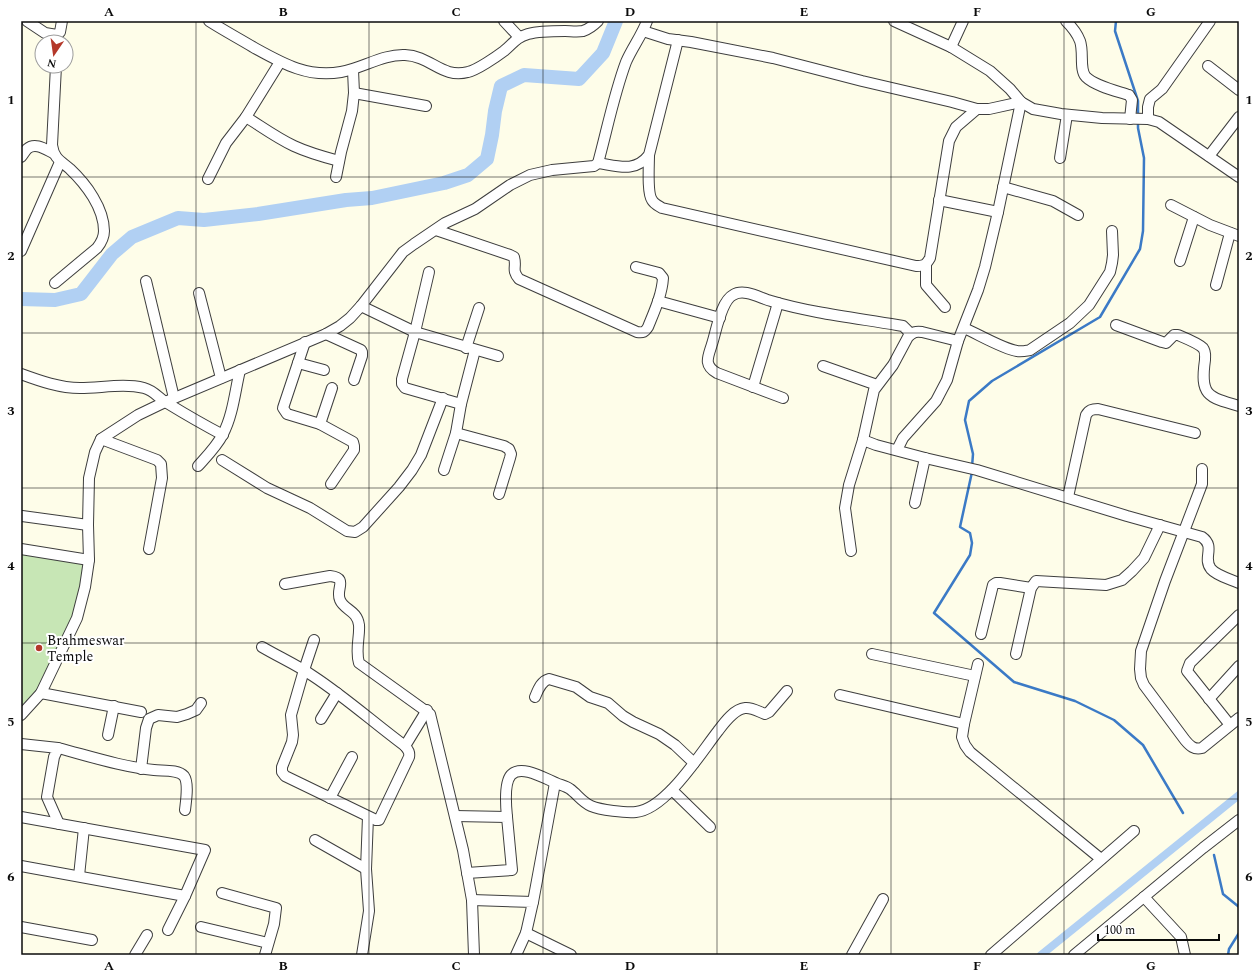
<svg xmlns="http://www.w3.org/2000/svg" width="1260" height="976" viewBox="0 0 1260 976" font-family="Spectral,serif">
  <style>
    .green { fill: #c7e6b5 }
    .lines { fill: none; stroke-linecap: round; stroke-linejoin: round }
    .stream { stroke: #3b7ac6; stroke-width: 2.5 }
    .canal { stroke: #b1d0f3; stroke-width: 8 }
    .river { stroke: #b1d0f3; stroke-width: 14 }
    .minor-casing { stroke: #3e3e3e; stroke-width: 12 }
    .minor { stroke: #fff; stroke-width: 10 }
    .grid { fill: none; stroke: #0b0b0b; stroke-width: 1; stroke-opacity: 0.55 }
    .poi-dot { fill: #b4382a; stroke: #fff; stroke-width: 1.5 }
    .labels { text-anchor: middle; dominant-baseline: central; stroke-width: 4; stroke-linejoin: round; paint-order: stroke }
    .poi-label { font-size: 14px; fill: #0b0b0b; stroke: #fff; text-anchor: start }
    .neatline { fill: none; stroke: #0b0b0b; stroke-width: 1.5 }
    .grid-label { font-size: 13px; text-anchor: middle; font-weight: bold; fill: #0b0b0b }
  </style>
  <rect width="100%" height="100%" fill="#fefde9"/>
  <path class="green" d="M21,554l64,10 -8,42 -39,83 -17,17z"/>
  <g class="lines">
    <g class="stream">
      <path d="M1116,21l-1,10 23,70v15"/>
      <path d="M972,467l1,-13 -8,-34 4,-19 23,-20 108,-64 40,-68 3,-18 1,-73 -6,-30v-7"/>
      <path d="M972,472l-12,55 10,6 2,10 -2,12 -36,58 80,69 61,19 39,19 29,25 40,68"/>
      <path d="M1214,855l9,39 16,13"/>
      <path d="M1228,955l1,-6 10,-16"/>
    </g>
    <path class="canal" d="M1041,955l198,-160"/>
    <path class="river" d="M21,299l34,1 26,-6 31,-40 20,-17 46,-19 26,2 54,-6 88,-14 26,-2 72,-15 24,-8 19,-16 5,-24 3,-24 6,-25 23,-11 55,4 24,-26 13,-32"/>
    <g class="minor-casing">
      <g id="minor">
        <path d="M27,21l18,12 12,2 3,-3 2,-11"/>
        <path d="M209,21c14,9 29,17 44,26 29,16 54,31 88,25 22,-4 42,-18 64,-17 26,1 37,24 63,17 9,-2 28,-15 36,-21 10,-8 11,-13 24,-17 11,-3 25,-3 37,-3 5,0 12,1 18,0 6,-2 10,-5 15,-10"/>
        <path d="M504,21l15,16"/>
        <path d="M894,21l57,26 39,24 20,18 11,13 12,7 28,5 41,4 46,1 11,3 80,55"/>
        <path d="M1066,21c6,6 11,12 14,20 4,11 -1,29 6,36 9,9 31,14 43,18l3,5 -2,19"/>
        <path d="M643,31l25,8 23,3 82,16 89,23 90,21 25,7h12l32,-7"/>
        <path d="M951,47l12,-26"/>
        <path d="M1208,66l31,24"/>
        <path d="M354,93l72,13"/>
        <path d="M246,117c16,10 31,21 48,29 15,7 30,11 45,15"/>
        <path d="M1148,119v-12l2,-8 12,-10 48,-68"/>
        <path d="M649,155c0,10 -2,38 3,45 2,4 7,6 10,8l254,58c8,0 10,-1 14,-8l19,-117 7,-14 21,-18"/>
        <path d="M1209,156l30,-39"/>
        <path d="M21,157c2,-2 4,-6 6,-8 8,-7 18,0 26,4"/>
        <path d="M1060,158l7,-43"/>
        <path d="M598,163c20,3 37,10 51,-8l29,-115"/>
        <path d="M336,177l5,-25 11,-41 2,-18 -1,-23"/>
        <path d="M208,179l18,-36 20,-26 34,-55"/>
        <path d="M1003,187l50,14 25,14"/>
        <path d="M939,200l59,12"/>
        <path d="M1171,205l39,20 29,11"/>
        <path d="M436,230l74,25 4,2c3,11 -3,12 5,22l118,53c6,1 8,0 11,-5 6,-15 14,-32 15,-49l-4,-5 -23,-6"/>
        <path d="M21,251l39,-89"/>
        <path d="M1180,261l14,-44"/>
        <path d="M926,265v20l19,22"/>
        <path d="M429,272l-14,60 83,24"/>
        <path d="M146,281l28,117"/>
        <path d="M55,283l42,-35c4,-5 7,-11 7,-17 0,-23 -18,-47 -34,-62 -9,-8 -16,-10 -18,-24l4,-79"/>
        <path d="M1216,285l14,-52"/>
        <path d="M199,293l22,85"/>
        <path d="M658,301l62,17"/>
        <path d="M361,306l54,26 -13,47v5l3,4 56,16"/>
        <path d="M1116,325l46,17 4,1 8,-8h4c7,3 20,8 25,13 3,4 2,7 2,12 -5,35 2,37 34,46"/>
        <path d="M964,328c14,6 39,21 53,23 4,1 8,0 13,-1l40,-27 19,-18 21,-33 2,-9 1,-8 -1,-24"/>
        <path d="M326,334l35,16 1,2v4l-8,24"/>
        <path d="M305,342l-22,66 4,6 33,10 33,18 1,4v4l-23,34"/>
        <path d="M466,348l13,-40"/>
        <path d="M298,363l26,7"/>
        <path d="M823,366l54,19"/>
        <path d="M21,374c19,7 39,14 59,14 21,0 44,-5 64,0 11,3 14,10 23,15 18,11 37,22 56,32"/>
        <path d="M753,387l25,-84"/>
        <path d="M783,398l-66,-25c-14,-8 -9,-16 -5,-29 4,-12 9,-43 21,-49 11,-7 27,3 38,6 40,12 85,17 126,24l6,1 8,8"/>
        <path d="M320,424l12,-36"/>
        <path d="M456,433l48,13 5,3 2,5 -1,4 -11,36"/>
        <path d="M101,439l56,21 4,4 1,14 -13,71"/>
        <path d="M863,440l13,5 49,13 52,12 150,46 75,21c14,10 0,21 9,32 6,7 19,10 28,14"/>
        <path d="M897,450l6,-12 33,-37 11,-21 11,-39 20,-51 7,-23 13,-55 23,-110"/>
        <path d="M222,460l45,28 43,20 37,23 8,1 8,-5 36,-40 13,-17 9,-15 22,-57"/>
        <path d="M198,466c9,-10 19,-20 25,-32 10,-19 12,-43 17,-64"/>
        <path d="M1202,469v15l-37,97 -24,70 -1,18 1,9 3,7 41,55c5,6 9,10 17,8l37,-30"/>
        <path d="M444,470l12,-37 5,-29 14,-54"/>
        <path d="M1068,497l18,-82c3,-5 6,-6 12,-6l97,24"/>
        <path d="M915,503l10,-45"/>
        <path d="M22,516l66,9"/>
        <path d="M21,549l68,11"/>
        <path d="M851,551l-6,-43 4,-23 14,-45 11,-50 19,-25 15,-28c5,-5 8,-6 14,-5l36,9"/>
        <path d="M285,584l45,-8c19,2 5,13 10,24 4,10 17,10 19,25 1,12 -4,25 0,38l71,51 33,136 9,50 2,55"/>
        <path d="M981,634l12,-49 3,-2h4l31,5"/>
        <path d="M314,640l-10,30 -13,45 2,20 -1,7 -10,25v5l3,4 91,44h3l30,-63c1,-5 -1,-7 -4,-11"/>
        <path d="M262,647c17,10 35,18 51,29 32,21 61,47 92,70l22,-36"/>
        <path d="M872,654l103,22"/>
        <path d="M1016,654l15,-66 5,-7 70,4 16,-5 10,-9 12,-13 16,-33"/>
        <path d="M978,664l-14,60 -2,13 3,8 5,7 131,107"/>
        <path d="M41,693l100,19"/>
        <path d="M840,695l124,29"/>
        <path d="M535,697c3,-7 6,-16 14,-18l27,8 14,10 18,6 15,13 10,6 26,12 16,11 19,18"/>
        <path d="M1209,699l30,-33"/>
        <path d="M21,715l20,-22 36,-75 8,-31 4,-27 -1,-35 1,-47 6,-26 6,-13 37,-24 27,-13 161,-68 14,-8 10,-8 11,-12 42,-54 11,-8 31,-21 30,-14 35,-24 20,-10 22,-5 42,-4 4,-3c9,-33 16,-69 28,-101 6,-14 16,-27 21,-41"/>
        <path d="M321,719l16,-26"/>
        <path d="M1230,725l-43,-54 3,-8 49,-48"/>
        <path d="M108,735l6,-29"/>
        <path d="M21,744l37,4 -4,9 -7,40 12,27"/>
        <path d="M58,748c31,8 64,19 96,22 9,1 24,-1 30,6 5,7 2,25 1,34"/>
        <path d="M141,769l5,-41 3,-9 9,-4 19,2 10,-3 9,-4 5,-7"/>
        <path d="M672,790l38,37"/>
        <path d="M330,798l22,-41"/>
        <path d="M455,816l52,1 5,53 -45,3"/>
        <path d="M21,817l184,33 -20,46 -17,34"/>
        <path d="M507,817c-1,-10 -3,-34 4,-42 10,-11 33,3 45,8 4,2 10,3 14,6 7,5 12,13 21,17 9,4 35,7 45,6 30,-3 64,-58 82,-81 6,-8 16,-22 27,-23 7,-1 14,4 20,6l4,-2 18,-21"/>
        <path d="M315,840l51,29 3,42 -7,44"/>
        <path d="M21,866l164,30"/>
        <path d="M366,869l2,-52"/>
        <path d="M79,876l5,-48"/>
        <path d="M222,893l54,15 -2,16 -9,31"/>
        <path d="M1144,897l37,40 4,18"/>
        <path d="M472,900l61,2 -7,31 -10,22"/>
        <path d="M533,902l22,-119"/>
        <path d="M21,927l71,13"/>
        <path d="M201,927l67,16"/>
        <path d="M526,933l45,22"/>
        <path d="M135,955l12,-20"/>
        <path d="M852,955l31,-56"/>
        <path d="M991,955l143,-124"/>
        <path d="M1074,955l129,-107 36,-28"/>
      </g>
    </g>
    <use href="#minor" class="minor"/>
  </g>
  <path class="grid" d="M196,21v934M369,21v934M543,21v934M717,21v934M891,21v934M1064,21v934M21,177h1218M21,333h1218M21,488h1218M21,643h1218M21,799h1218"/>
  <circle class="poi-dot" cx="39" cy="648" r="4"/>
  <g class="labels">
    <g class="poi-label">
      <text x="47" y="640">Brahmeswar<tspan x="47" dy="16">Temple</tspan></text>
    </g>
  </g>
  <rect width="1260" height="976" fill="none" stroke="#ffffff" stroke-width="44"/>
  <g transform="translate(54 54) rotate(193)"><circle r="19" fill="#ffffff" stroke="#9d9d9d"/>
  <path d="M0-3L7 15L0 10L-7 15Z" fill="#b4382a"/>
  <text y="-6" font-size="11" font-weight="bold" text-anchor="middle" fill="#0b0b0b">N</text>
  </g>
  <path d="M1098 934v6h121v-6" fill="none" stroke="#0b0b0b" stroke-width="2"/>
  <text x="1104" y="934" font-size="12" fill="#0b0b0b" stroke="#ffffff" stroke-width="3" paint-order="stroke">100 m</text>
  <rect x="22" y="22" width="1216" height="932" class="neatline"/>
  <g class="grid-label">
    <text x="109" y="16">A</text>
    <text x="283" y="16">B</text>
    <text x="456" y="16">C</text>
    <text x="630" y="16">D</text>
    <text x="804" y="16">E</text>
    <text x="977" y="16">F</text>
    <text x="1151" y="16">G</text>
    <text x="11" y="104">1</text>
    <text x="1249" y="104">1</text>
    <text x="11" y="260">2</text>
    <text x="1249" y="260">2</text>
    <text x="11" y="415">3</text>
    <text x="1249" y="415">3</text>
    <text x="11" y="570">4</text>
    <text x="1249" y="570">4</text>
    <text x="11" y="726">5</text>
    <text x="1249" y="726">5</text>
    <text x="11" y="881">6</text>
    <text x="1249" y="881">6</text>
    <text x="109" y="970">A</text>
    <text x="283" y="970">B</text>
    <text x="456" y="970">C</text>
    <text x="630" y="970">D</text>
    <text x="804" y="970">E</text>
    <text x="977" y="970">F</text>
    <text x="1151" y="970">G</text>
  </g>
</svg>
